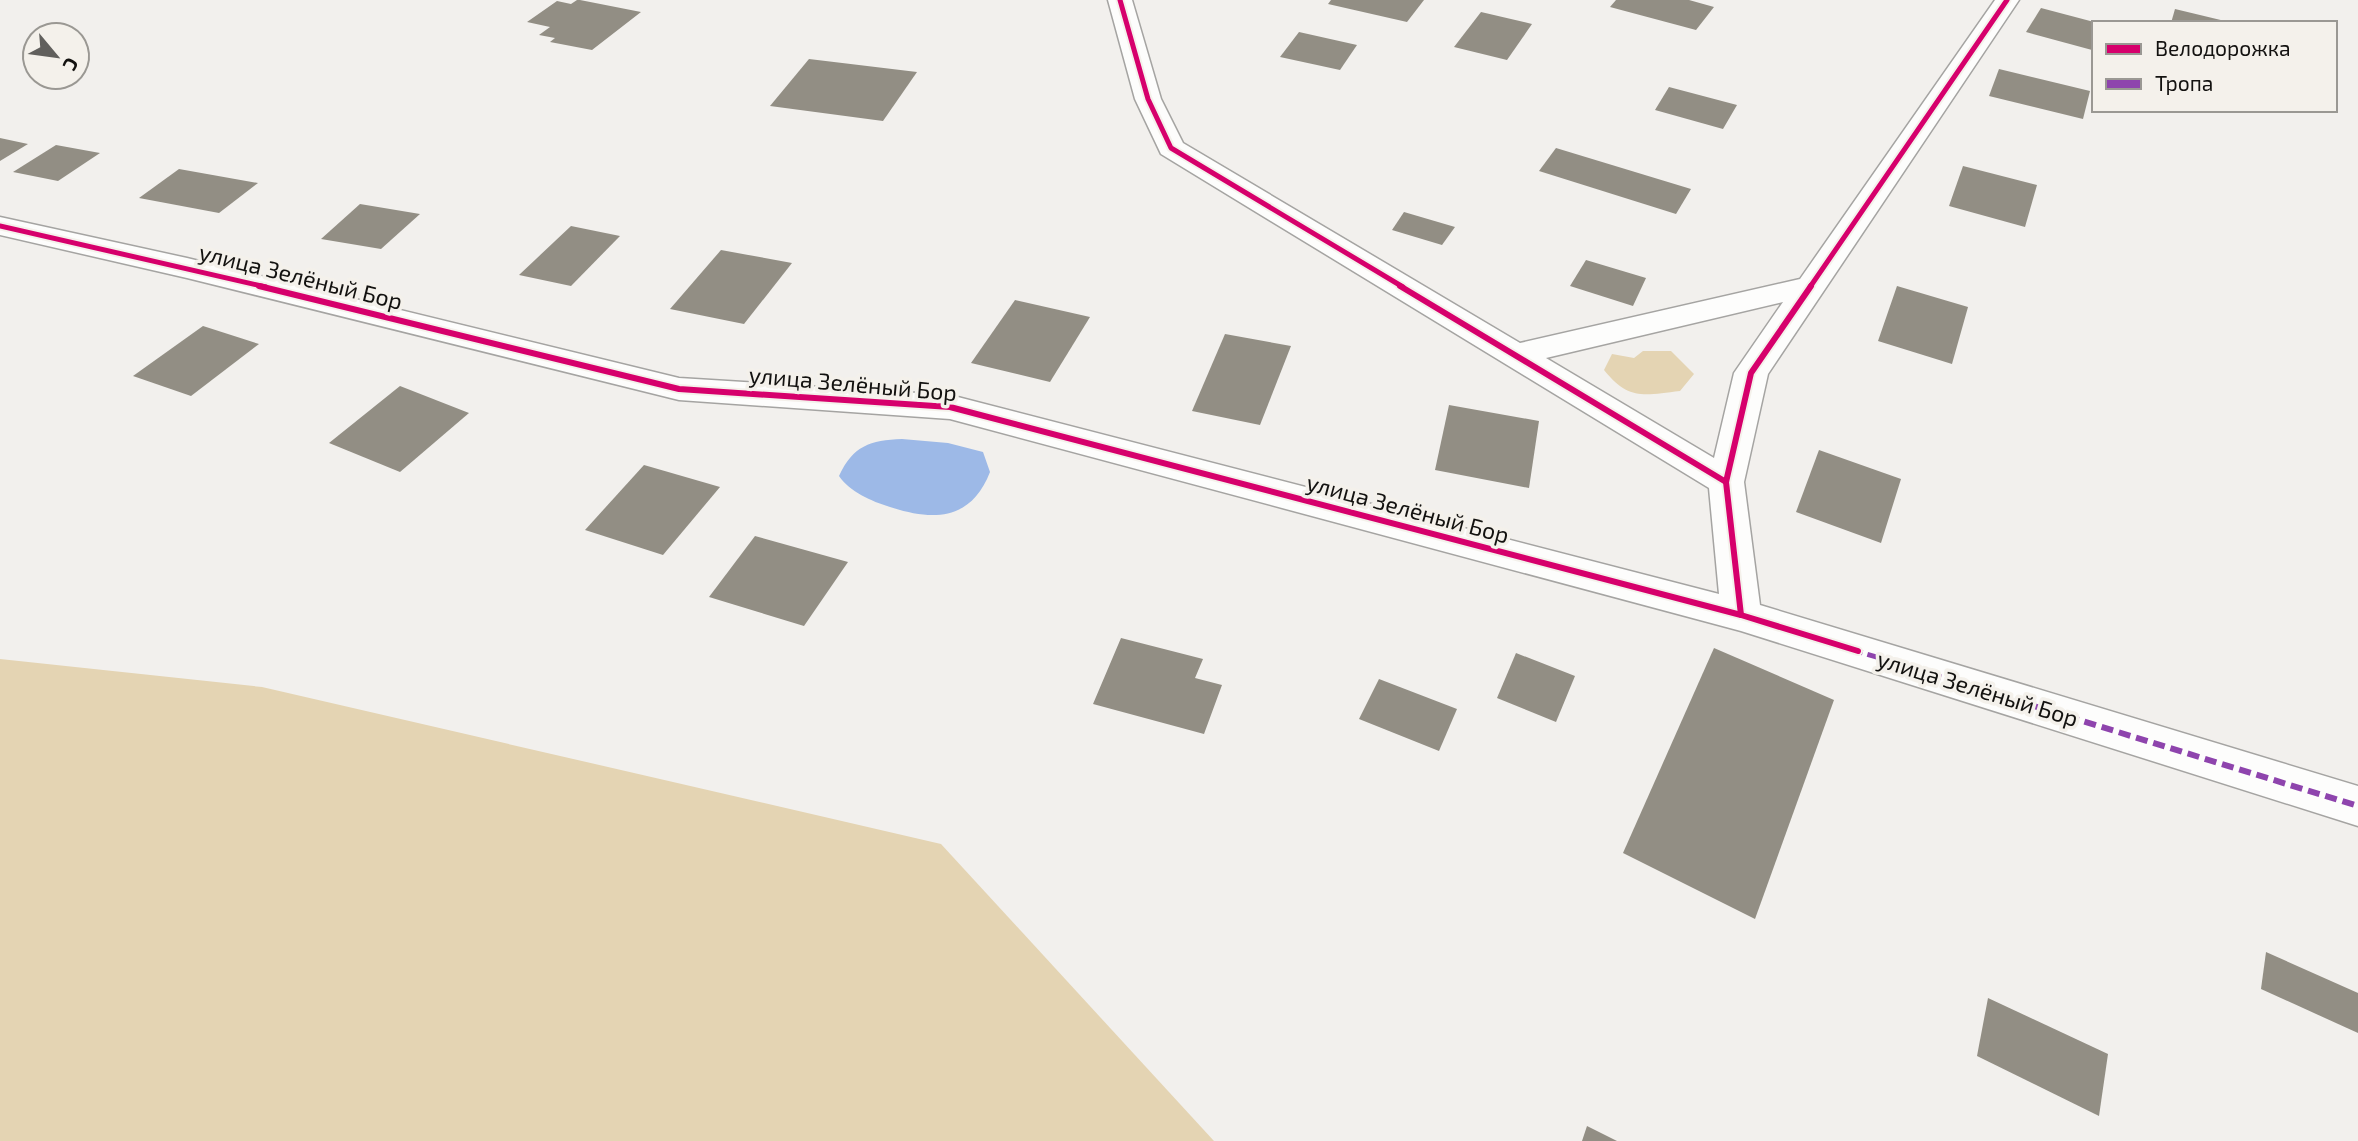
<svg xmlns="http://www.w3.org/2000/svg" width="2358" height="1141" viewBox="0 0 2358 1141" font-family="'Exo 2',sans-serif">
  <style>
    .green { fill: #e4d4b3 }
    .water { fill: #9db9e7 }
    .building { fill: #928e84 }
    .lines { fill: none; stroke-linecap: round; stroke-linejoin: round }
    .minor-casing { stroke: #a5a4a2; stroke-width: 3 }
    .minor { fill: #fdfdfc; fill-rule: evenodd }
    .quiet-far1 { stroke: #8e44ad; stroke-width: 5; stroke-dasharray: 10 5; stroke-linecap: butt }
    .quiet { stroke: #8e44ad; stroke-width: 6; stroke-dasharray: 12 6; stroke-linecap: butt }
    .cycleway-far1-casing { stroke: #f4f1eb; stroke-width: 9 }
    .cycleway-casing { stroke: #f4f1eb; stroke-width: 10 }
    .cycleway-far1 { stroke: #d6006c; stroke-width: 5 }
    .cycleway { stroke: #d6006c; stroke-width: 6 }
    .labels { text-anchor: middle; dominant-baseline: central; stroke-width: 7; stroke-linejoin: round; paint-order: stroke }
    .street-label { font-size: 23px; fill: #131210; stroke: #f4f1eb }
  </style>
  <rect width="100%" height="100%" fill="#f2f0ed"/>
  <g class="green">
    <path d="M1643,351h28l23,23 -14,17c-36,4 -51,10 -76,-21l8,-16 22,4z"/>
    <path d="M0,659l262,28 679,157 273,297h-1214z"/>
  </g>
  <path class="water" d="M902,439l46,4 35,9 7,20c-19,49 -57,49 -100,35 -19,-6 -40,-15 -51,-31 14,-30 31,-36 63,-37z"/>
  <g class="building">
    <path d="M577,0h3l61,12 -49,38 -42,-8 5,-4 -16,-3 11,-8 -23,-5 30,-21 14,3z"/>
    <path d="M1331,0h93l-17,22 -79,-18z"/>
    <path d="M1616,0h73l25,7 -18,23 -86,-23z"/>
    <path d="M2041,8l53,14 -2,28 -66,-18z"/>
    <path d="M2175,9l54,13v1h-58z"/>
    <path d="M1481,12l51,12 -25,36 -53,-13z"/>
    <path d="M1299,32l58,13 -17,25 -60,-13z"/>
    <path d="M809,59l108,13 -34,49 -113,-15z"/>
    <path d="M1999,69l91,22 -7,28 -94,-23z"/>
    <path d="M1669,87l68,18 -14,24 -68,-19z"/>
    <path d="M0,138l28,6 -28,17z"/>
    <path d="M56,145l44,8 -42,28 -45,-9z"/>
    <path d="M1556,148l135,41 -15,25 -137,-43z"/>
    <path d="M1963,166l74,19 -12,42 -76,-21z"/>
    <path d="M179,169l79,14 -39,30 -80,-15z"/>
    <path d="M360,204l60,10 -39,35 -60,-10z"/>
    <path d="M1404,212l51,15 -13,18 -50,-15z"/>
    <path d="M571,226l49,10 -49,50 -52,-11z"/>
    <path d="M721,250l71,13 -48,61 -74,-15z"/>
    <path d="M1586,260l60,18 -13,28 -63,-20z"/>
    <path d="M1897,286l71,21 -16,57 -74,-23z"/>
    <path d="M1015,300l75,17 -40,65 -79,-19z"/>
    <path d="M203,326l56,18 -68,52 -58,-20z"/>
    <path d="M1225,334l66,12 -31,79 -68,-14z"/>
    <path d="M400,386l69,27 -69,59 -71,-29z"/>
    <path d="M1449,405l90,16 -10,67 -94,-18z"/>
    <path d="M1819,450l82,29 -20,64 -85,-31z"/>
    <path d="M644,465l76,22 -57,68 -78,-25z"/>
    <path d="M755,536l93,26 -44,64 -95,-29z"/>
    <path d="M1121,638l82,21 -8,19 27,7 -18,49 -111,-30z"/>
    <path d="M1714,648l120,52 -79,219 -132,-66z"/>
    <path d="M1516,653l59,23 -19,46 -59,-24z"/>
    <path d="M1379,679l78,30 -18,42 -80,-32z"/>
    <path d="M2266,952l92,41v40l-97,-44z"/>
    <path d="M1988,998l120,56 -9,62 -122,-60z"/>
    <path d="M1587,1126l30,15h-35z"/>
  </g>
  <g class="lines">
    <g class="minor-casing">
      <path id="minor" d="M1108,0h24l29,99 22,44 337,200 280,-64 195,-279h24l-251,374 -24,108 16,123 598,181v40l-617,-195 -791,-212 -271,-19 -492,-122 -187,-43v-18l187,41 492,120 271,17 769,199 -10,-106 -548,-334 -26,-55zM1783,302l-49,71 -20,85 -168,-100z"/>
    </g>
    <use href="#minor" class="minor"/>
    <path class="quiet-far1" d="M1853,650l30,9"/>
    <path class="quiet" d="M1878,658l480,148"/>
    <g class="cycleway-far1-casing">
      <g id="cycleway-far1">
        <path d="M1120,0l28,99 23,49 232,139"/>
        <path d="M0,226l266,61"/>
        <path d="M1810,287l197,-287"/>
      </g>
    </g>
    <g class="cycleway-casing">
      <g id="cycleway">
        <path d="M259,286l420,103 271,18 791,208 117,36"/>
        <path d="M1400,286l326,196"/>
        <path d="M1741,615l-15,-133 25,-109 60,-87"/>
      </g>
    </g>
    <use href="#cycleway-far1" class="cycleway-far1"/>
    <use href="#cycleway" class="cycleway"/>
  </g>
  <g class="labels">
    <g class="street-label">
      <text transform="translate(301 276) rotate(14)">улица Зелёный Бор</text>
      <text transform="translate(853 383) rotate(5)">улица Зелёный Бор</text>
      <text transform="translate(1408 508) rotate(15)">улица Зелёный Бор</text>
      <text transform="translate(1978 688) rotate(17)">улица Зелёный Бор</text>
    </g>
  </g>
  <rect x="2092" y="21" width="245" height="91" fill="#f4f1eb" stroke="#9a9893" stroke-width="2"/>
  <rect x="2106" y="44" width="35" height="10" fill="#d6006c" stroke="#9a9893" stroke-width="2"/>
  <text x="2155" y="56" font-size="21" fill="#131210">Велодорожка</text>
  <rect x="2106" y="79" width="35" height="10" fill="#8e44ad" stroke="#9a9893" stroke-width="2"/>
  <text x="2155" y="91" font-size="21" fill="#131210">Тропа</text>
  <g transform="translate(56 56) rotate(119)"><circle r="33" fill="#f4f1eb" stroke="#9a9893" stroke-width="2"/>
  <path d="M0-5L12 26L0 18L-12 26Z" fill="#61605d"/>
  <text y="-10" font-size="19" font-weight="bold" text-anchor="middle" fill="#131210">С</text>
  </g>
</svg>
